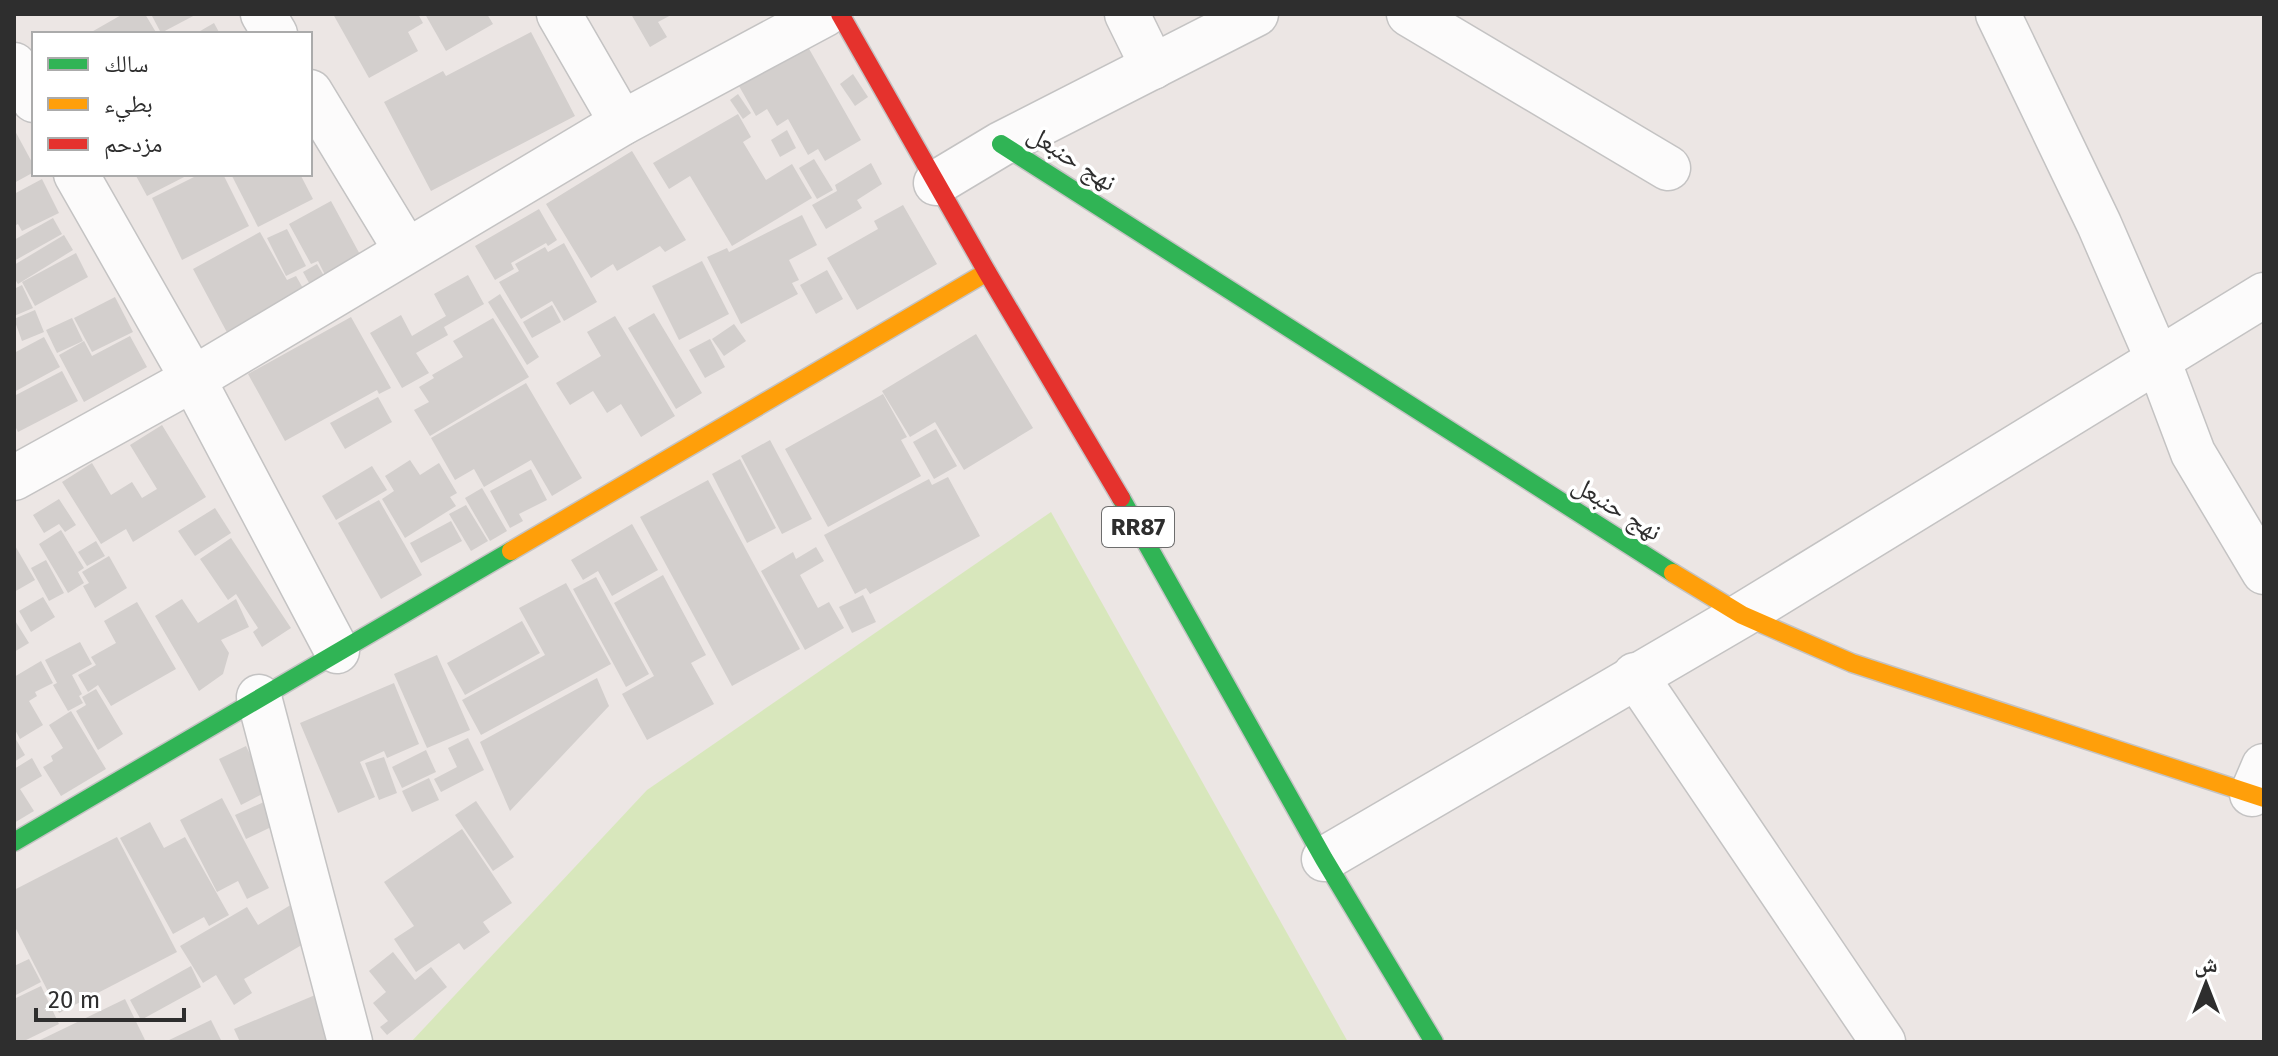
<svg xmlns="http://www.w3.org/2000/svg" width="2278" height="1056" viewBox="0 0 2278 1056" font-family="'Fira Sans','Noto Naskh Arabic',sans-serif">
  <style>
    .green { fill: #d8e7bc }
    .building { fill: #d3cfcd }
    .lines { fill: none; stroke-linecap: round; stroke-linejoin: round }
    .street-casing { stroke: #c4c3c3; stroke-width: 47 }
    .fast-casing { stroke: #c4c3c3; stroke-width: 21 }
    .slow-casing { stroke: #c4c3c3; stroke-width: 21 }
    .jam-casing { stroke: #c4c3c3; stroke-width: 21 }
    .street { stroke: #fcfbfb; stroke-width: 44 }
    .fast { stroke: #30b455; stroke-width: 18 }
    .slow { stroke: #ff9f0a; stroke-width: 18 }
    .jam { stroke: #e5322d; stroke-width: 18 }
    .labels { text-anchor: middle; dominant-baseline: central; stroke-width: 7; stroke-linejoin: round; paint-order: stroke }
    .shield { fill: #fff; stroke: #6d6d6d; stroke-width: 2 }
    .shield-label { font-size: 24px; font-weight: bold; fill: #2e2e2e }
    .street-label { font-size: 26px; fill: #2e2e2e; stroke: #fff }
  </style>
  <rect width="100%" height="100%" fill="#ece6e4"/>
  <path class="green" d="M1051,512l297,530h-937l236,-252z"/>
  <g class="building">
    <path d="M123,14h22l12,20h-69z"/>
    <path d="M151,14h46l-36,19z"/>
    <path d="M333,14h85l5,9 -15,9 10,19 -49,27z"/>
    <path d="M425,14h62l6,10 -47,27z"/>
    <path d="M631,14h42l-15,8 9,15 -17,10z"/>
    <path d="M214,23l6,11h-25z"/>
    <path d="M531,32l44,84 -144,75 -47,-89 59,-31 3,5z"/>
    <path d="M808,47l53,93 -36,21 -7,-12 -10,6 -20,-36 -11,7 -10,-17 -11,7 -17,-30z"/>
    <path d="M853,74l15,23 -13,9 -15,-22z"/>
    <path d="M738,94l13,19 -8,6 -13,-19z"/>
    <path d="M738,114l13,23 -8,5 23,38 26,-16 20,34 -80,48 -42,-70 -21,13 -16,-26z"/>
    <path d="M14,129l20,37v6l-20,11z"/>
    <path d="M787,130l9,18 -16,9 -9,-17z"/>
    <path d="M632,151l54,89 -21,12 -5,-6 -43,25 -4,-7 -22,14 -45,-74z"/>
    <path d="M814,159l19,31 -16,9 -18,-31z"/>
    <path d="M871,163l11,21 -25,16 5,8 -36,21 -14,-24 25,-14 -2,-6z"/>
    <path d="M135,174h55l-43,22z"/>
    <path d="M200,174h23l26,52 -67,34 -30,-62z"/>
    <path d="M231,174h69l13,25 -55,28z"/>
    <path d="M42,179l17,34 -37,18 -4,-7 -4,2v-32z"/>
    <path d="M331,201l32,59 -36,19 -9,-18 -7,3 -22,-40z"/>
    <path d="M903,205l34,59 -80,46 -30,-52 51,-29 -4,-8z"/>
    <path d="M539,209l18,31 -9,6 -2,-3 -35,20 3,6 -19,11 -20,-34z"/>
    <path d="M802,215l15,30 -28,15 10,20 -7,3 6,11 -57,30 -34,-67 20,-9 2,4z"/>
    <path d="M53,218l9,16 -48,27v-21z"/>
    <path d="M287,229l19,37 -20,10 -19,-38z"/>
    <path d="M260,232l27,48 9,-4 12,21 -78,41 -37,-69z"/>
    <path d="M64,235l9,15 -55,34 -4,-6v-13z"/>
    <path d="M564,243l33,59 -33,19 -12,-20 -31,18 -22,-37 20,-11 -4,-7 30,-17 3,5z"/>
    <path d="M76,253l12,24 -53,29 -13,-24z"/>
    <path d="M702,261l27,53 -50,26 -27,-54z"/>
    <path d="M317,264l16,27 -15,8 -15,-27z"/>
    <path d="M827,270l16,29 -27,15 -16,-29z"/>
    <path d="M468,275l16,29 -40,23 4,8 -32,18 13,20 -27,15 -32,-55 31,-18 11,21 34,-20 -12,-22z"/>
    <path d="M22,285l11,23 -19,8v-27z"/>
    <path d="M500,294l39,63 -12,8 -39,-63z"/>
    <path d="M115,297l18,35 -41,20 -18,-34z"/>
    <path d="M552,305l9,17 -29,16 -9,-16z"/>
    <path d="M35,310l9,22 -22,9 -8,-22z"/>
    <path d="M654,313l48,80 -26,16 -48,-81z"/>
    <path d="M615,316l60,100 -34,21 -20,-33 -14,9 -14,-22 -23,14 -14,-22 45,-27 -14,-24z"/>
    <path d="M351,317l40,71 -12,6 -2,-4 -92,51 -37,-67z"/>
    <path d="M72,318l11,23 -26,12 -11,-23z"/>
    <path d="M493,318l36,59 -99,59 -16,-26 15,-8 -10,-15 15,-9 -2,-3 31,-18 -10,-16z"/>
    <path d="M734,324l12,17 -22,15 -12,-17z"/>
    <path d="M976,334l57,94 -69,42 -29,-48 -25,15 -28,-46z"/>
    <path d="M130,336l17,31 -63,35 -25,-47 25,-14 8,15z"/>
    <path d="M44,337l16,30 -46,25v-39z"/>
    <path d="M710,339l15,28 -20,11 -16,-28z"/>
    <path d="M62,371l16,30 -60,31 -4,-8v-28z"/>
    <path d="M526,383l56,95 -30,18 -21,-36 -47,27 -10,-18 -19,11 -24,-42z"/>
    <path d="M883,394l24,43 -6,3 20,36 -93,51 -43,-78z"/>
    <path d="M378,397l14,25 -47,27 -15,-26z"/>
    <path d="M162,425l44,72 -73,45 -7,-13 -25,15 -39,-62 30,-19 19,32 21,-13 10,16 15,-9 -27,-44z"/>
    <path d="M936,429l21,37 -23,13 -21,-37z"/>
    <path d="M770,440l42,79 -30,15 -41,-78z"/>
    <path d="M740,459l36,69 -29,15 -35,-69z"/>
    <path d="M410,460l10,15 19,-12 18,30 -7,4 6,9 -51,32 -23,-39 12,-8 -9,-15z"/>
    <path d="M372,466l15,24 -51,30 -14,-24z"/>
    <path d="M531,469l16,31 -28,14 4,7 -13,7 -20,-37z"/>
    <path d="M948,477l32,59 -110,58 -4,-6 -11,6 -31,-59 105,-56 3,6z"/>
    <path d="M708,480l92,169 -68,37 -92,-169z"/>
    <path d="M482,488l25,43 -17,10 -25,-43z"/>
    <path d="M59,499l17,26 -11,7 -6,-8 -15,9 -11,-18z"/>
    <path d="M379,500l43,75 -41,24 -43,-76z"/>
    <path d="M466,505l22,36 -17,10 -22,-37z"/>
    <path d="M215,508l16,25 -36,23 -17,-25z"/>
    <path d="M451,521l11,20 -41,22 -11,-20z"/>
    <path d="M632,524l26,46 -46,26 -14,-25 -15,9 -12,-20z"/>
    <path d="M61,530l23,38 -6,4 6,11 -16,10 -29,-49z"/>
    <path d="M231,538l60,90 -29,19 -9,-15 5,-4 -22,-34 -8,6 -28,-41z"/>
    <path d="M96,541l9,15 -18,10 -9,-14z"/>
    <path d="M14,544l21,36 -21,12z"/>
    <path d="M816,547l8,14 -24,14 18,33 11,-6 15,26 -39,22 -44,-79 32,-19 3,7z"/>
    <path d="M109,556l18,32 -32,20 -12,-22 6,-3 -7,-11z"/>
    <path d="M46,560l18,33 -15,8 -18,-33z"/>
    <path d="M663,575l43,80 -15,8 23,41 -67,36 -25,-46 32,-18 -40,-73z"/>
    <path d="M596,577l53,97 -23,13 -53,-98z"/>
    <path d="M566,583l45,81 -130,71 -19,-35 83,-45 -26,-47z"/>
    <path d="M863,595l13,27 -24,11 -13,-26z"/>
    <path d="M43,597l12,20 -24,15 -12,-21z"/>
    <path d="M182,599l16,24 38,-24 13,28 -28,13 8,13 -6,21 -24,17 -44,-75z"/>
    <path d="M137,602l39,67 -65,37 -13,-21 -10,7 -10,-17 18,-10 -5,-8 25,-14 -12,-22z"/>
    <path d="M14,619l15,24 -15,9z"/>
    <path d="M522,621l18,32 -75,42 -18,-32z"/>
    <path d="M80,642l12,22 -20,11 10,19 -3,2 4,7 -15,8 -15,-26 4,-2 -12,-23z"/>
    <path d="M437,655l33,75 -43,18 -33,-74z"/>
    <path d="M41,661l12,22 -18,9 2,4 -8,5 14,24 -23,14 -6,-11v-51z"/>
    <path d="M597,678l12,28 -99,105 -30,-69z"/>
    <path d="M394,683l25,61 -32,14 -3,-7 -24,11 15,35 -37,16 -38,-90z"/>
    <path d="M96,689l27,45 -25,16 -22,-39 10,-6 -4,-8z"/>
    <path d="M71,711l35,58 -45,27 -18,-29 10,-6 -2,-5 12,-8 -14,-23z"/>
    <path d="M14,736l11,19 -11,7z"/>
    <path d="M468,738l16,32 -43,22 -7,-13 23,-12 -9,-19z"/>
    <path d="M246,746l22,45 -27,14 -22,-46z"/>
    <path d="M426,750l10,22 -34,16 -10,-21z"/>
    <path d="M384,757l13,36 -18,7 -14,-37z"/>
    <path d="M32,758l10,18 -22,13 14,22 -20,12v-54z"/>
    <path d="M429,778l10,22 -27,12 -10,-21z"/>
    <path d="M277,796l11,23 -42,20 -11,-24z"/>
    <path d="M222,798l47,90 -22,11 -9,-18 -21,11 -37,-72z"/>
    <path d="M476,801l38,56 -21,14 -38,-56z"/>
    <path d="M150,822l14,26 21,-11 44,78 -20,11 -5,-9 -31,17 -53,-96z"/>
    <path d="M462,829l50,74 -29,19 7,10 -26,18 -5,-7 -43,29 -22,-33 20,-13 -30,-44z"/>
    <path d="M117,837l60,115 -118,61 -45,-88v-35z"/>
    <path d="M297,901l20,35 -73,43 8,14 -18,12 -18,-30 -13,8 -23,-37 67,-39 11,18z"/>
    <path d="M393,952l22,28 16,-13 16,20 -60,48 -7,-8 8,-6 -15,-18 13,-11 -17,-21z"/>
    <path d="M29,959l12,23 -27,14v-30z"/>
    <path d="M191,966l10,21 -60,33 -11,-20z"/>
    <path d="M41,986l18,38 -37,18h-8v-43z"/>
    <path d="M320,993l20,49h-100l-6,-13z"/>
    <path d="M125,999l21,43h-110z"/>
    <path d="M211,1020l11,22h-57z"/>
  </g>
  <g class="lines">
    <g class="street-casing">
      <g id="street">
        <path d="M263,14l12,20"/>
        <path d="M559,14l63,109"/>
        <path d="M1127,14l26,53"/>
        <path d="M1409,14l259,154"/>
        <path d="M1998,14l101,210 59,136 35,93 71,119"/>
        <path d="M14,65l20,35"/>
        <path d="M310,92l96,158"/>
        <path d="M76,174l117,205 144,272"/>
        <path d="M936,183l65,-39 255,-130"/>
        <path d="M14,478l179,-99 429,-256 203,-109"/>
        <path d="M1635,675l248,367"/>
        <path d="M259,697l91,345"/>
        <path d="M2252,794l12,-28"/>
        <path d="M1324,859l418,-244 522,-320"/>
      </g>
    </g>
    <g class="fast-casing">
      <g id="fast">
        <path d="M1001,144l672,429"/>
        <path d="M1121,498l203,361 110,183"/>
        <path d="M14,842l497,-291"/>
      </g>
    </g>
    <g class="slow-casing">
      <g id="slow">
        <path d="M511,551l476,-279"/>
        <path d="M1673,573l69,42 110,48 412,135"/>
      </g>
    </g>
    <g class="jam-casing">
      <path id="jam" d="M840,14l147,258 134,226"/>
    </g>
    <use href="#street" class="street"/>
    <use href="#fast" class="fast"/>
    <use href="#slow" class="slow"/>
    <use href="#jam" class="jam"/>
  </g>
  <g class="labels">
    <rect class="shield" x="1102" y="507" width="72" height="40" rx="6"/>
    <g class="shield-label">
      <text x="1138" y="527">RR87</text>
    </g>
    <g class="street-label">
      <text transform="translate(1072 158) rotate(33)">نهج حنبعل</text>
      <text transform="translate(1617 508) rotate(32)">نهج حنبعل</text>
    </g>
  </g>
  <rect width="2278" height="1056" fill="none" stroke="#2e2e2e" stroke-width="32"/>
  <rect x="32" y="32" width="280" height="144" fill="#ffffff" stroke="#ababab" stroke-width="2"/>
  <rect x="48" y="58" width="40" height="12" fill="#30b455" stroke="#ababab" stroke-width="2"/>
  <text x="104" y="72" font-size="24" fill="#2e2e2e">سالك</text>
  <rect x="48" y="98" width="40" height="12" fill="#ff9f0a" stroke="#ababab" stroke-width="2"/>
  <text x="104" y="112" font-size="24" fill="#2e2e2e">بطيء</text>
  <rect x="48" y="138" width="40" height="12" fill="#e5322d" stroke="#ababab" stroke-width="2"/>
  <text x="104" y="152" font-size="24" fill="#2e2e2e">مزدحم</text>
  <g transform="translate(2206 984)" stroke="#ffffff" stroke-width="6" paint-order="stroke">
  <path d="M0-6L14 30L0 20L-14 30Z" fill="#2e2e2e"/>
  <text y="-12" font-size="22" font-weight="bold" text-anchor="middle" fill="#2e2e2e">ش</text>
  </g>
  <path d="M36 1008v12h148v-12" fill="none" stroke="#2e2e2e" stroke-width="4"/>
  <text x="48" y="1008" font-size="24" fill="#2e2e2e" stroke="#ffffff" stroke-width="6" paint-order="stroke">20 m</text>
</svg>
